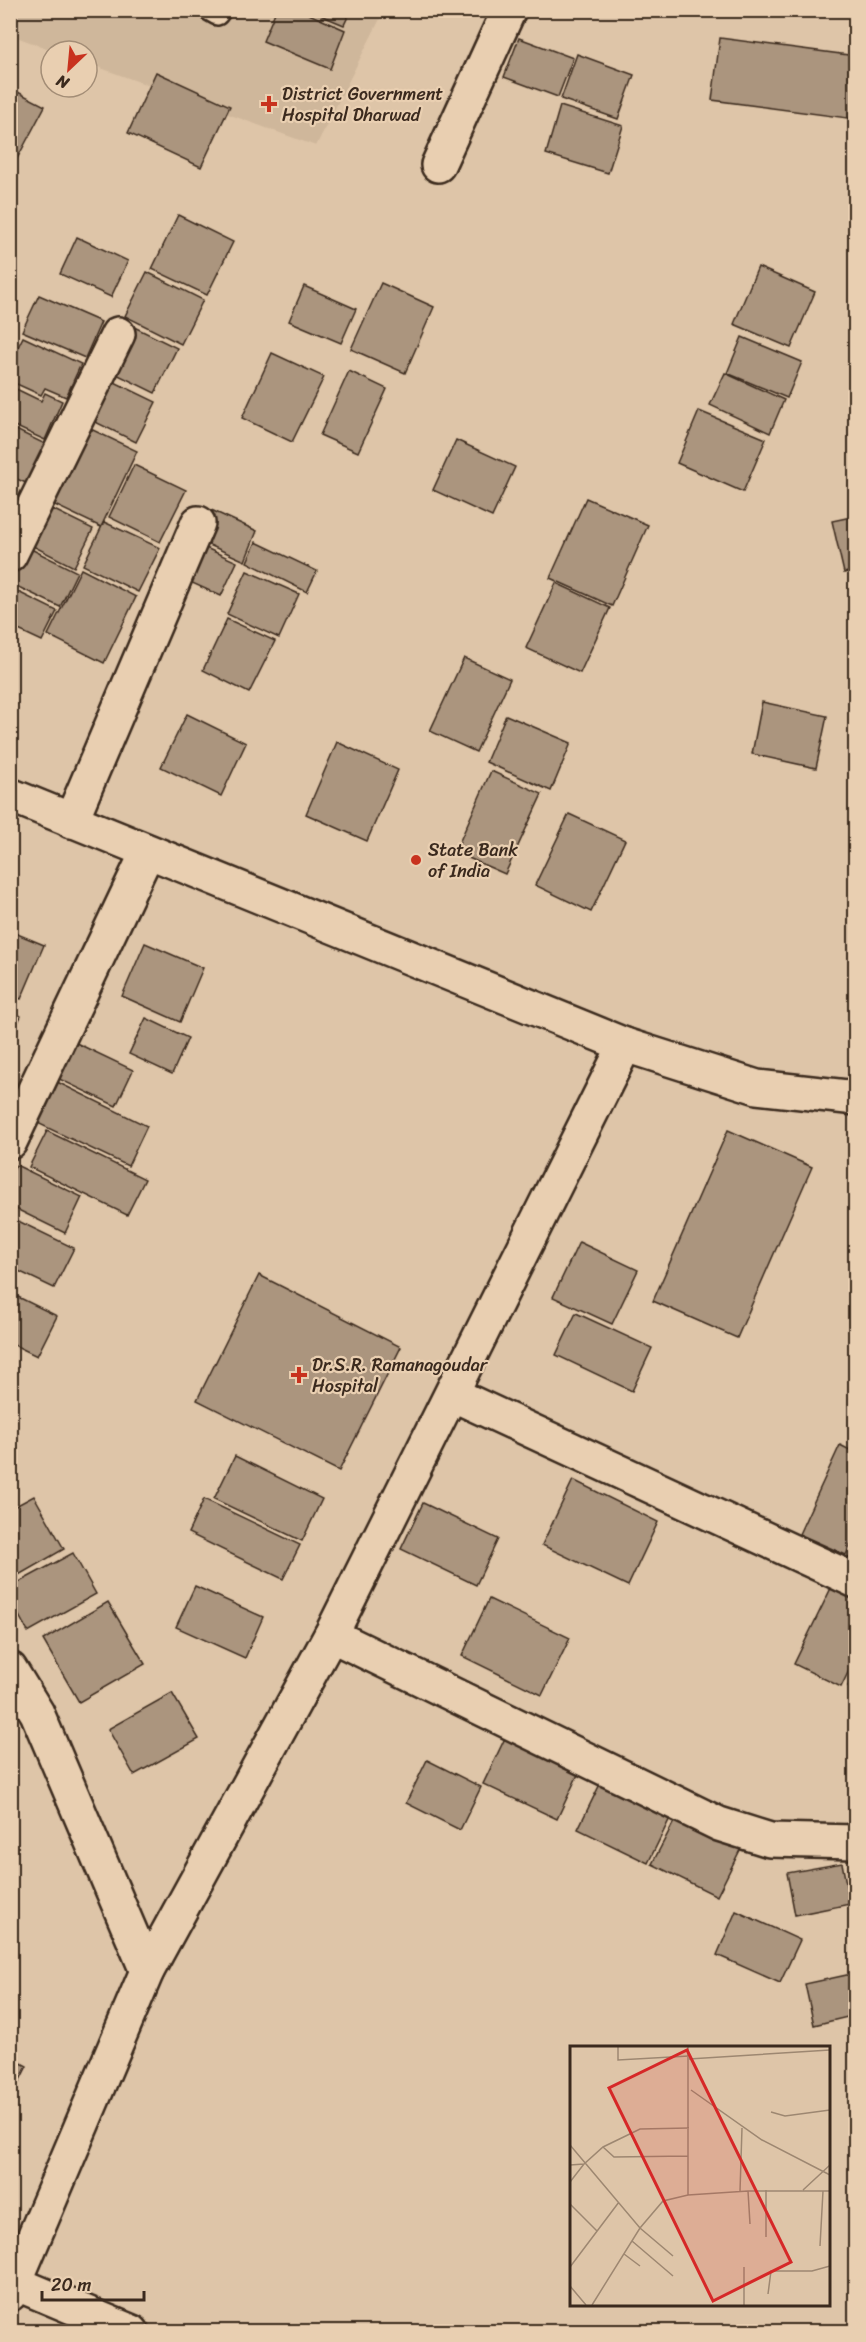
<svg xmlns="http://www.w3.org/2000/svg" width="866" height="2342" viewBox="0 0 866 2342" font-family="Sriracha,sans-serif">
  <style>
    .built { fill: #cfb79b }
    .building { fill: #ab957e; stroke: #3b2a1e; stroke-width: 1.5 }
    .lines { fill: none; stroke-linecap: round; stroke-linejoin: round }
    .service-casing { stroke: #3b2a1e; stroke-width: 26 }
    .minor-casing { stroke: #3b2a1e; stroke-width: 38 }
    .tertiary-casing { stroke: #3b2a1e; stroke-width: 38 }
    .service { stroke: #e9cfb1; stroke-width: 21 }
    .minor { stroke: #e9cfb1; stroke-width: 33 }
    .tertiary { stroke: #e9cfb1; stroke-width: 33 }
    .poi-dot { fill: #c8321e; stroke: #e9cfb1; stroke-width: 2 }
    .labels { text-anchor: middle; dominant-baseline: central; stroke-width: 4.5; stroke-linejoin: round; paint-order: stroke }
    .poi-label { font-size: 18px; fill: #3b2a1e; stroke: #e9cfb1; text-anchor: start }
    .inset-road { fill: none; stroke: #9d8771; stroke-width: 1.5 }
    .view { fill: #d62828; fill-opacity: 0.15; stroke: #d62828; stroke-width: 3 }
    .inset-edge { fill: none; stroke: #3b2a1e; stroke-width: 3 }
  </style>
  <rect width="100%" height="100%" fill="#dec5a8"/>
  <filter id="ink" filterUnits="userSpaceOnUse"><feTurbulence type="fractalNoise" baseFrequency=".0167" numOctaves="2"/><feDisplacementMap in="SourceGraphic" scale="12" xChannelSelector="R" yChannelSelector="G"/><feConvolveMatrix kernelMatrix="1 2 1 2 8 2 1 2 1" color-interpolation-filters="sRGB"/></filter>
  <g filter="url(#ink)">
    <path class="built" d="M10,11h374l-68,135 -229,-83v-12h-33l-43,-16z"/>
    <g class="building">
      <path d="M276,10h24l45,20 -15,39 -67,-28z"/>
      <path d="M308,10h43l-7,15z"/>
      <path d="M519,38l54,20 -15,39 -54,-20z"/>
      <path d="M720,38l136,18 -1,63 -143,-19z"/>
      <path d="M577,54l57,21 -16,44 -57,-20z"/>
      <path d="M156,72l74,34 -29,61 -73,-34z"/>
      <path d="M10,88l35,18 -35,66z"/>
      <path d="M560,106l63,20 -15,47 -62,-19z"/>
      <path d="M178,215l55,27 -26,53 -55,-26z"/>
      <path d="M77,237l51,24 -17,36 -51,-23z"/>
      <path d="M758,267l57,25 -24,56 -57,-24z"/>
      <path d="M147,272l56,28 -22,44 -56,-28z"/>
      <path d="M381,283l53,24 -29,66 -54,-24z"/>
      <path d="M304,286l52,23 -15,34 -52,-22z"/>
      <path d="M39,295l62,27 -16,36 -63,-27z"/>
      <path d="M124,322l53,26 -22,45 -53,-26z"/>
      <path d="M23,337l58,27 -15,33 -21,-9 -4,7 -31,-14v-18z"/>
      <path d="M742,337l60,25 -15,36 -60,-25z"/>
      <path d="M272,353l52,24 -32,65 -50,-24z"/>
      <path d="M349,371l38,18 -29,63 -38,-17z"/>
      <path d="M725,373l59,27 -14,33 -60,-28z"/>
      <path d="M98,374l58,28 -20,40 -57,-28z"/>
      <path d="M10,386l31,15 4,-8 17,8 -17,39 -35,-16z"/>
      <path d="M699,411l67,28 -23,53 -66,-29z"/>
      <path d="M76,422l61,29 -36,76 -61,-29z"/>
      <path d="M10,427l35,17 -19,39 -16,-7z"/>
      <path d="M456,440l59,27 -23,50 -59,-27z"/>
      <path d="M134,465l52,25 -26,52 -51,-25z"/>
      <path d="M586,498l62,27 -36,81 -62,-28z"/>
      <path d="M42,504l51,25 -19,38 -51,-26z"/>
      <path d="M209,509l48,22 -12,30 -49,-22z"/>
      <path d="M856,516v54l-12,3 -12,-52z"/>
      <path d="M104,522l56,26 -22,44 -55,-27z"/>
      <path d="M17,542l60,30 -17,35 -50,-24v-29z"/>
      <path d="M256,542l61,29 -10,21 -60,-30z"/>
      <path d="M206,548l31,14 -16,34 -31,-14z"/>
      <path d="M81,569l55,28 -32,66 -56,-28z"/>
      <path d="M247,571l52,23 -20,44 -52,-24z"/>
      <path d="M556,583l54,25 -30,65 -54,-25z"/>
      <path d="M10,588l47,23 -15,30 -32,-15z"/>
      <path d="M227,619l48,22 -26,52 -46,-23z"/>
      <path d="M464,658l46,21 -34,73 -46,-21z"/>
      <path d="M762,702l65,14 -11,52 -64,-14z"/>
      <path d="M187,714l59,29 -25,53 -60,-29z"/>
      <path d="M506,715l65,28 -20,48 -65,-29z"/>
      <path d="M337,742l61,28 -31,71 -61,-27z"/>
      <path d="M491,771l51,23 -37,80 -50,-22z"/>
      <path d="M569,814l56,26 -34,72 -56,-27z"/>
      <path d="M10,931l34,14 -23,54 -11,-4z"/>
      <path d="M145,943l58,25 -23,54 -58,-26z"/>
      <path d="M10,1011l11,5 -11,23z"/>
      <path d="M146,1018l42,20 -16,36 -43,-20z"/>
      <path d="M72,1041l61,29 -17,36 -61,-29z"/>
      <path d="M47,1077l100,49 -19,40 -101,-48z"/>
      <path d="M728,1130l84,37 -75,171 -84,-37z"/>
      <path d="M47,1131l98,48 -18,36 -98,-48z"/>
      <path d="M16,1165l66,32 -17,36 -55,-27v-30z"/>
      <path d="M10,1217l64,31 -20,40 -44,-21z"/>
      <path d="M579,1242l59,28 -26,54 -59,-27z"/>
      <path d="M259,1275l142,72 -62,124 -142,-71z"/>
      <path d="M10,1293l47,23 -20,40 -27,-13z"/>
      <path d="M576,1313l76,35 -20,43 -76,-36z"/>
      <path d="M10,1439l8,4 -8,15z"/>
      <path d="M840,1445l16,8v80l-10,22 -47,-21z"/>
      <path d="M235,1456l87,43 -20,42 -88,-42z"/>
      <path d="M573,1480l85,42 -30,64 -86,-41z"/>
      <path d="M34,1496l30,53 -54,31v-71z"/>
      <path d="M204,1499l96,46 -17,34 -95,-46z"/>
      <path d="M423,1503l75,36 -22,46 -75,-36z"/>
      <path d="M73,1553l23,41 -68,38 -18,-33v-12z"/>
      <path d="M834,1582l22,11v63l-15,31 -47,-23z"/>
      <path d="M195,1586l68,31 -18,41 -69,-31z"/>
      <path d="M489,1599l81,39 -28,57 -80,-39z"/>
      <path d="M108,1602l37,62 -66,38 -36,-62z"/>
      <path d="M856,1671v18l-8,-3z"/>
      <path d="M172,1693l27,46 -65,36 -26,-46z"/>
      <path d="M507,1734l74,34 -24,51 -74,-35z"/>
      <path d="M427,1760l54,27 -21,43 -54,-27z"/>
      <path d="M603,1778l70,34 -25,51 -70,-34z"/>
      <path d="M677,1816l64,32 -24,48 -65,-32z"/>
      <path d="M842,1863l8,41 -55,11 -8,-42z"/>
      <path d="M736,1911l64,29 -20,43 -63,-28z"/>
      <path d="M856,1973v42l-42,10 -9,-41z"/>
      <path d="M10,2057l17,9 -17,34z"/>
    </g>
    <g class="lines">
      <g class="service-casing">
        <path id="service" d="M210,10l7,4 3,-4"/>
      </g>
      <g class="minor-casing">
        <g id="minor">
          <path d="M438,165l71,-155"/>
          <path d="M10,555l108,-221"/>
          <path d="M71,821l127,-298"/>
          <path d="M10,1142l137,-289"/>
          <path d="M452,1394l404,187"/>
          <path d="M331,1635l388,189 51,16 86,2"/>
          <path d="M10,1669l27,44 110,258"/>
          <path d="M15,2283l117,49"/>
        </g>
      </g>
      <g class="tertiary-casing">
        <g id="tertiary">
          <path d="M10,795l615,250 132,42 99,11"/>
          <path d="M10,2294l137,-323 184,-336 294,-590"/>
        </g>
      </g>
      <use href="#service" class="service"/>
      <use href="#minor" class="minor"/>
      <use href="#tertiary" class="tertiary"/>
    </g>
  </g>
  <g class="poi-dot">
    <path d="M266 95h6v6h6v6h-6v6h-6v-6h-6v-6h6z"/>
    <circle cx="416" cy="860" r="6"/>
    <path d="M296 1366h6v6h6v6h-6v6h-6v-6h-6v-6h6z"/>
  </g>
  <g class="labels">
    <g class="poi-label">
      <text x="282" y="94">District Government<tspan x="282" dy="21">Hospital Dharwad</tspan></text>
      <text x="428" y="850">State Bank<tspan x="428" dy="21">of India</tspan></text>
      <text x="312" y="1365">Dr.S.R. Ramanagoudar<tspan x="312" dy="21">Hospital</tspan></text>
    </g>
  </g>
  <g transform="translate(570 2046)">
    <rect width="260" height="260" fill="#dec5a8"/>
    <path class="inset-road" d="M48,1v13l71,-4M119,13l141,-9M121,44l71,50 68,35M201,66l14,4 45,-6M0,99l70,83 33,28M33,101l11,10 74,-1M0,119l14,-1 19,-17 37,-18 49,-1M0,136l14,-18M196,144v47M233,144l27,-25M170,145l2,-63M178,145l2,33M118,149v-148M0,158l27,27M62,195l41,35M250,200l3,-55M54,208l16,12M0,221l49,-65M0,240l16,19M198,248l3,-23h41l18,-5M22,259l48,-77 23,-27 25,-6 60,-4h82M174,259v-38"/>
    <path class="view" d="M117,4l104,212 -78,39 -104,-213z"/>
    <rect width="260" height="260" class="inset-edge"/>
  </g>
  <rect width="866" height="2342" fill="none" stroke="#e9cfb1" stroke-width="36"/>
  <rect x="18" y="18" width="830" height="2306" fill="none" stroke="#3b2a1e" stroke-width="2" filter="url(#ink)"/>
  <g transform="translate(69 69) rotate(206)"><circle r="28" fill="#e9cfb1" stroke="#a38d76" stroke-width="1.5"/>
  <path d="M0-4.5L10 22L0 15L-10 22Z" fill="#c8321e"/>
  <text y="-9" font-size="16" font-weight="bold" text-anchor="middle" fill="#3b2a1e">N</text>
  </g>
  <path d="M42 2291v9h102v-9" fill="none" stroke="#3b2a1e" stroke-width="3"/>
  <text x="51" y="2291" font-size="18" fill="#3b2a1e" stroke="#e9cfb1" stroke-width="4.5" paint-order="stroke">20 m</text>
</svg>
